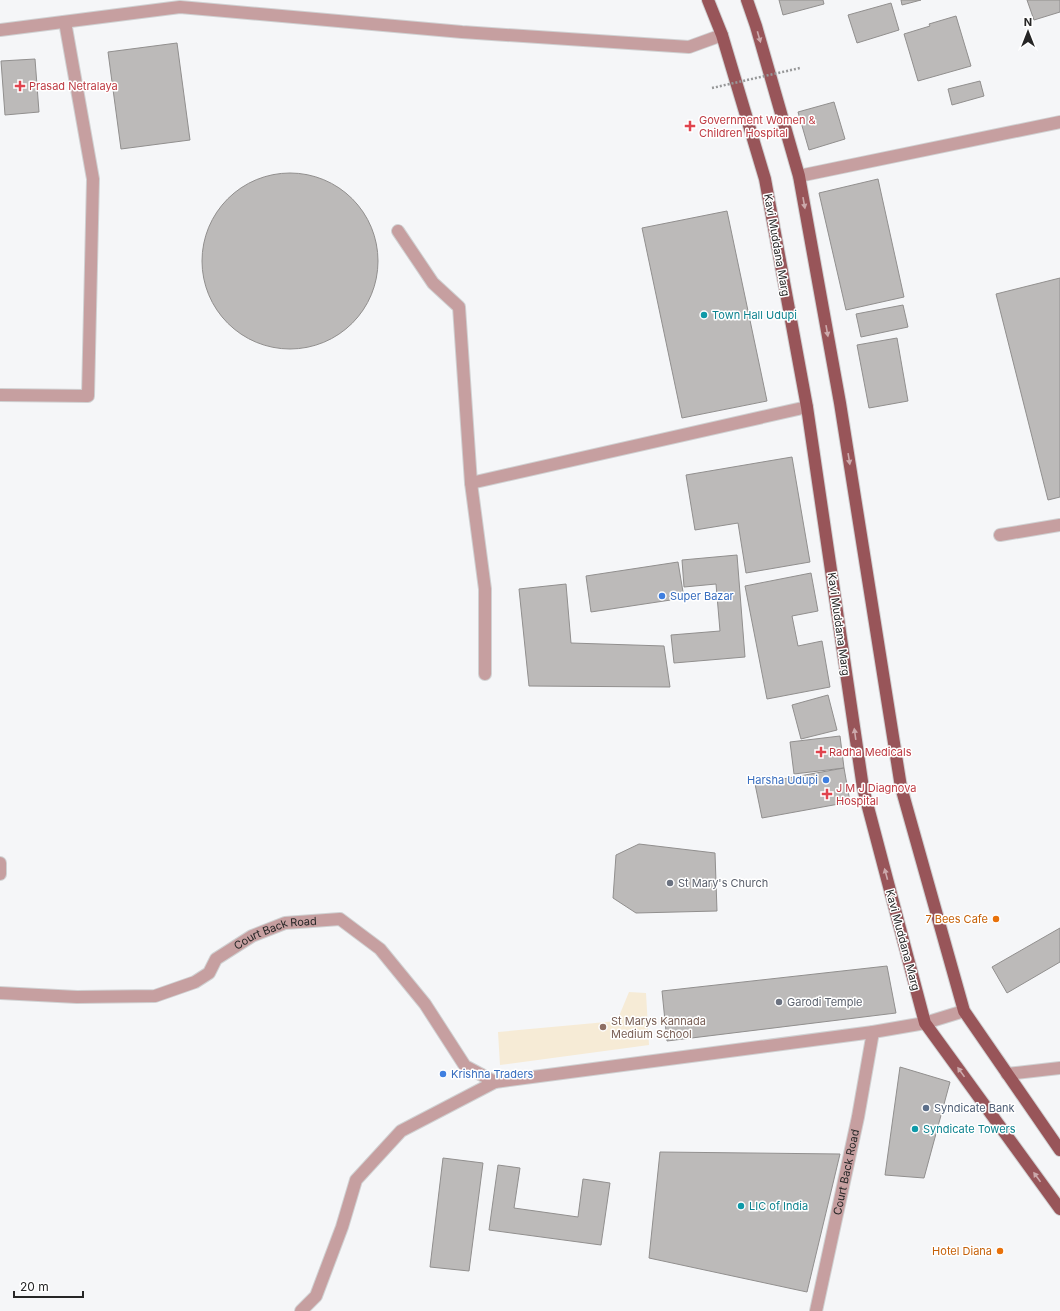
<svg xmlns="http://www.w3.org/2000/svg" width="1060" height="1311" viewBox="0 0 1060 1311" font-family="Inter,sans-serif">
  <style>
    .education { fill: #f6ebd6 }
    .building { fill: #bcbab9; stroke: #918f8e }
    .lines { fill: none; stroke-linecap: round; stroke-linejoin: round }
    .minor-casing { stroke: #d0d1d2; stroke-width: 14 }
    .major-casing { stroke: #d0d1d2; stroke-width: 14 }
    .minor { stroke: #c69fa0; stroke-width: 12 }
    .major { stroke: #985559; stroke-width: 12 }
    .path-bridge { stroke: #979899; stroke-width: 2.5; stroke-dasharray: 2 2; stroke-linecap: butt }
    .oneway { fill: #ccaaac }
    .health-dot { fill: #e0444e; stroke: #fff; stroke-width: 1.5 }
    .culture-dot { fill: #0f9aa8; stroke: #fff; stroke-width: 1.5 }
    .shop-dot { fill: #3f7fe0; stroke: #fff; stroke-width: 1.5 }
    .worship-dot { fill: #6b7280; stroke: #fff; stroke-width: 1.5 }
    .food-dot { fill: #e8710a; stroke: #fff; stroke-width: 1.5 }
    .education-dot { fill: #8d6e63; stroke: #fff; stroke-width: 1.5 }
    .service-dot { fill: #5c6f8a; stroke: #fff; stroke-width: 1.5 }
    .labels { text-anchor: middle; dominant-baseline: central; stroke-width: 3; stroke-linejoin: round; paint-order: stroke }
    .health-label { font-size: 11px; fill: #be3a42; stroke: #fff; text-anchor: start }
    .street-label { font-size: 11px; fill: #262626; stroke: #fff }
    .culture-label { font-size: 11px; fill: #0d838f; stroke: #fff; text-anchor: start }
    .shop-label { font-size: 11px; fill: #366cbe; stroke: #fff; text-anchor: start }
    .worship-label { font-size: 11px; fill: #5b616d; stroke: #fff; text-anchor: start }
    .food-label { font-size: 11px; fill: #c56008; stroke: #fff; text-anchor: end }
    .education-label { font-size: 11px; fill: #785e54; stroke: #fff; text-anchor: start }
    .service-label { font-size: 11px; fill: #4e5e75; stroke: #fff; text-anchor: start }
  </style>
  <rect width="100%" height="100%" fill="#f5f6f8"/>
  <path class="education" d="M629,992l17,1 3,52 -149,20 -2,-33 119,-11z"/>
  <g class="building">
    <path d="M779,0h44l1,4 -41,11z"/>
    <path d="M901,0h20l-19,5z"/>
    <path d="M1027,0h33v12l-26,8z"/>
    <path d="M891,3l8,27 -42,13 -9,-28z"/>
    <path d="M956,16l15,50 -53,15 -14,-47 26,-8 -1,-2z"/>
    <path d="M177,43l13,97 -69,9 -13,-97z"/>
    <path d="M35,59l4,53 -34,3 -4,-54z"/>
    <path d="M980,81l4,15 -32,9 -4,-16z"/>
    <path d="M834,102l11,37 -36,11 -11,-38z"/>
    <circle cx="290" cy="261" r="88"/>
    <path d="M878,179l26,118 -58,13 -27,-117z"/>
    <path d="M727,211l40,190 -85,17 -40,-190z"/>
    <path d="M1060,278v219l-12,3 -52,-206z"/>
    <path d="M903,305l5,22 -47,10 -5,-23z"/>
    <path d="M897,338l11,63 -39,7 -12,-63z"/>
    <path d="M792,457l18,105 -64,11 -8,-50 -43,7 -9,-55z"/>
    <path d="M737,555l8,102 -71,6 -3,-28 49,-4 -4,-47 -32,3 -2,-27z"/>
    <path d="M678,562l6,36 -93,14 -5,-36z"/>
    <path d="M811,573l7,38 -26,5 6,30 24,-5 8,46 -63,12 -22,-113z"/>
    <path d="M566,584l5,59 93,3 6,41 -141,-1 -10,-97z"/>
    <path d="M828,695l9,35 -36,9 -9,-34z"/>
    <path d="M840,736l4,32 -50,6 -4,-32z"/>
    <path d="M844,768l6,34 -88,16 -7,-34z"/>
    <path d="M639,844l76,9 2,58 -81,2 -23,-15 3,-43z"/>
    <path d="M1060,928v34l-53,31 -15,-26z"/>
    <path d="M887,966l9,47 -229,28 -5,-50z"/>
    <path d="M900,1067l50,15 -26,96 -39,-3z"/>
    <path d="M660,1152l180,2 -33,138 -158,-34z"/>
    <path d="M443,1158l40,5 -14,108 -39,-4z"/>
    <path d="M498,1165l22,3 -6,40 64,9 5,-38 27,4 -9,62 -112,-15z"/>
  </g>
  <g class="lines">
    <g class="minor-casing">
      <g id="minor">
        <path d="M0,30l180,-23 282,25 227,15 33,-12"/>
        <path d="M799,176l261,-54"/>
        <path d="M398,231l35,52 26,24 12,176 14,106v85"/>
        <path d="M0,395l88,1 5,-217 -28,-157"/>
        <path d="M471,483l336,-76"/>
        <path d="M1000,535l60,-10"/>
        <path d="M0,863v11"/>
        <path id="s1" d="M0,993l77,4 78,-1 40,-14 14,-9 7,-14 36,-23 33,-13 55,-4 40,30 45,55 40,62 30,16"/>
        <path d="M1007,1074l53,-6"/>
        <path d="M301,1311l15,-15 26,-69 14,-47 45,-49 94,-49 378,-50 52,-9 39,-12"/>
        <path id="s2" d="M816,1311l42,-194 15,-85"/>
      </g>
    </g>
    <g class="major-casing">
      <g id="major">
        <path d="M708,0l14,35 43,144 42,228 56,381 62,235 135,186"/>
        <path d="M747,0l9,26 43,150 41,227 61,384 63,224 96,139"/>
      </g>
    </g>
    <use href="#minor" class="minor"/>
    <use href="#major" class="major"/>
    <path class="path-bridge" d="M712,88l88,-20"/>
  </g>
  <defs><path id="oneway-solid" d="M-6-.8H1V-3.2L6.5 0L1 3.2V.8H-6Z"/></defs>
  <g class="oneway">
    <use href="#oneway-solid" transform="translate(759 37) rotate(74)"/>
    <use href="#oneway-solid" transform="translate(804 203) rotate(80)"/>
    <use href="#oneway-solid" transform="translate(827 331) rotate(80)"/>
    <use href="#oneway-solid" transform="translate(849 459) rotate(81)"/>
    <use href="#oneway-solid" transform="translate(855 734) rotate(-98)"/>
    <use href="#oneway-solid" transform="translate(886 874) rotate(-105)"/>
    <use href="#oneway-solid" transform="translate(961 1072) rotate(-126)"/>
    <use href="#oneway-solid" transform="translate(1037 1177) rotate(-126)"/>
  </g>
  <g class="health-dot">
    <path d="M18 80h4v4h4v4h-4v4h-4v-4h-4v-4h4z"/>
    <path d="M688 120h4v4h4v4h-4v4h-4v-4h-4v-4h4z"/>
    <path d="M819 746h4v4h4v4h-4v4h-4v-4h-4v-4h4z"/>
    <path d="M825 788h4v4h4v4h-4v4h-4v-4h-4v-4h4z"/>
  </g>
  <g class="culture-dot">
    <circle cx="704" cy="315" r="4"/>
    <circle cx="915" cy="1129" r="4"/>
    <circle cx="741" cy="1206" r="4"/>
  </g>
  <g class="shop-dot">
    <circle cx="662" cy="596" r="4"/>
    <circle cx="826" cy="780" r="4"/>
    <circle cx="443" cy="1074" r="4"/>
  </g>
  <g class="worship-dot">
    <circle cx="670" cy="883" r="4"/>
    <circle cx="779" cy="1002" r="4"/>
  </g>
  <g class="food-dot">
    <circle cx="996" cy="919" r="4"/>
    <circle cx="1000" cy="1251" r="4"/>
  </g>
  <circle class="education-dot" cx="603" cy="1027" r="4"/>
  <circle class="service-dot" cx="926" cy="1108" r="4"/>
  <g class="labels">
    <g class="health-label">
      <text x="29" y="86">Prasad Netralaya</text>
      <text x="699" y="120">Government Women &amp;<tspan x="699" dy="13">Children Hospital</tspan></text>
      <text x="829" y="752">Radha Medicals</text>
      <text x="836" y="788">J M J Diagnova<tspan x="836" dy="13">Hospital</tspan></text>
    </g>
    <g class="street-label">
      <text transform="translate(777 245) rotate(80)">Kavi Muddana Marg</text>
      <text transform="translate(839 624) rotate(82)">Kavi Muddana Marg</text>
      <text stroke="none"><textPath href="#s1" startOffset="296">Court Back Road</textPath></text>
      <text transform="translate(903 940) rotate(75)">Kavi Muddana Marg</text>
      <text stroke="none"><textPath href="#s2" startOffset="142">Court Back Road</textPath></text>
    </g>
    <g class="culture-label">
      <text x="712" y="315">Town Hall Udupi</text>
      <text x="923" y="1129">Syndicate Towers</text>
      <text x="749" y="1206">LIC of India</text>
    </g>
    <g class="shop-label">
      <text x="670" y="596">Super Bazar</text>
      <text x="818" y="780" text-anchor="end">Harsha Udupi</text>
      <text x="451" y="1074">Krishna Traders</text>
    </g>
    <g class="worship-label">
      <text x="678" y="883">St Mary's Church</text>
      <text x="787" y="1002">Garodi Temple</text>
    </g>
    <g class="food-label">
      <text x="988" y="919">7 Bees Cafe</text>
      <text x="992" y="1251">Hotel Diana</text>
    </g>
    <g class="education-label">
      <text x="611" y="1021">St Marys Kannada<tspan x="611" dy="13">Medium School</tspan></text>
    </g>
    <g class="service-label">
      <text x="934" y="1108">Syndicate Bank</text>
    </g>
  </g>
  <g transform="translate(1028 32)" stroke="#ffffff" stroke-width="3" paint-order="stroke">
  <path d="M0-3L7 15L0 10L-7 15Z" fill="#262626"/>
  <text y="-6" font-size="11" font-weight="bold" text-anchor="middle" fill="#262626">N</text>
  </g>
  <path d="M14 1291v6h69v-6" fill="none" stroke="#262626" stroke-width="2"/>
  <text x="20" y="1291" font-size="12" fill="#262626" stroke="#ffffff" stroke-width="3" paint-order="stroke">20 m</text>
</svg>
